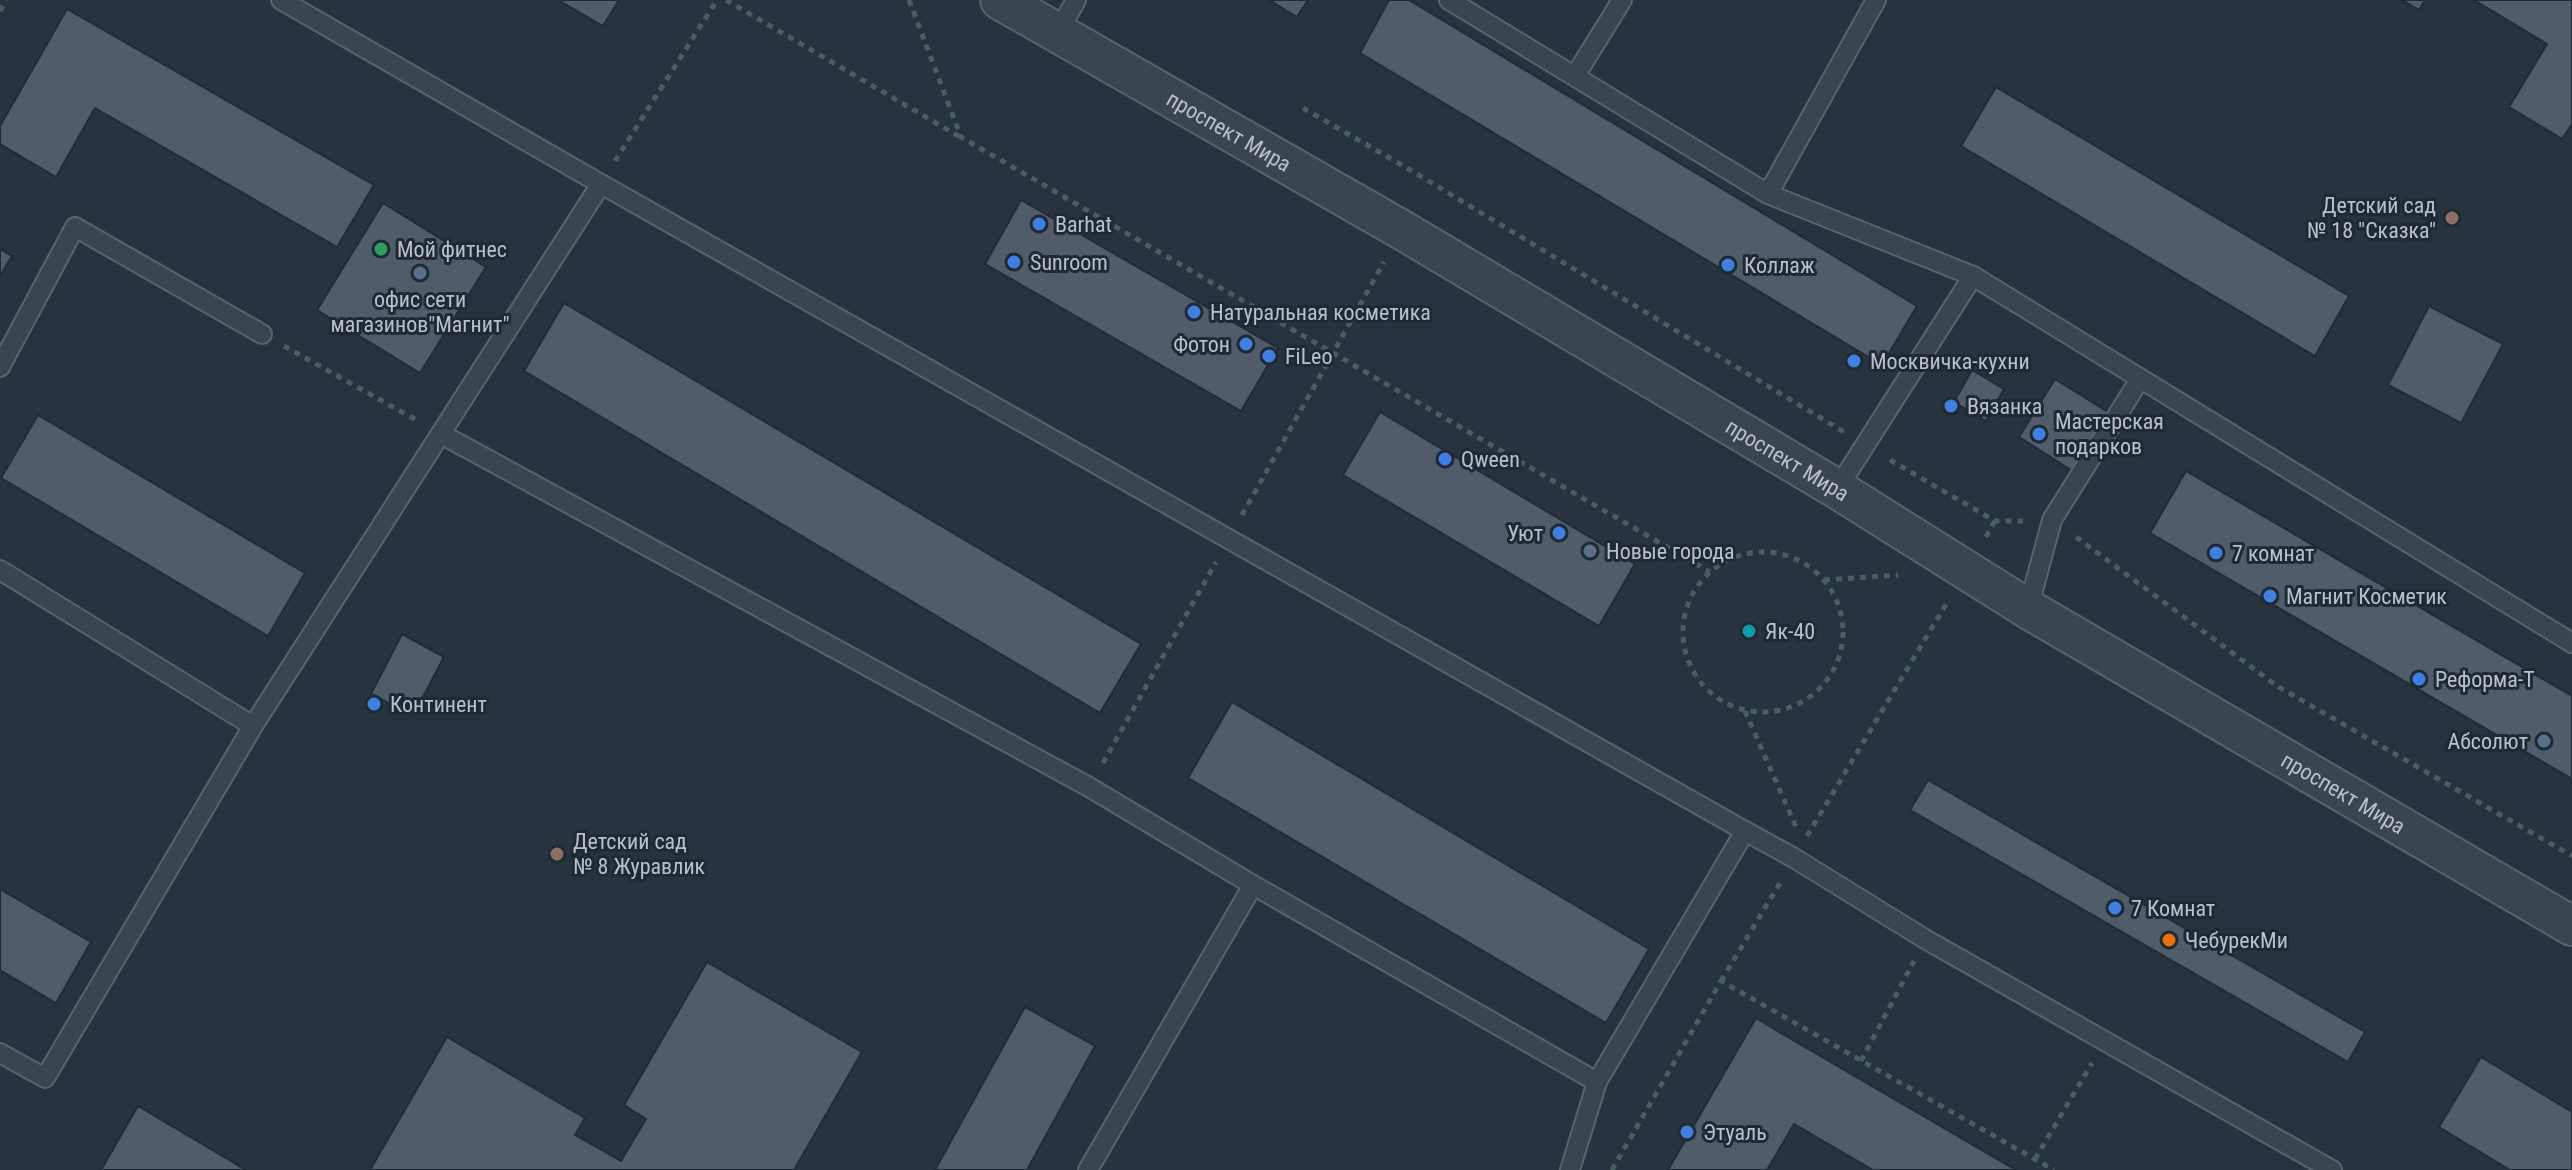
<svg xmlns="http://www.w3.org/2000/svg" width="2572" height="1170" viewBox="0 0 2572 1170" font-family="'Roboto Condensed',sans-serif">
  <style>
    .building { fill: #505c6a; stroke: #222c37; stroke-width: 2 }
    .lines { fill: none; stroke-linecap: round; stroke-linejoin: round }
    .service-casing { stroke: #59636d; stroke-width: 22 }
    .minor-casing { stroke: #59636d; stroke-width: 42 }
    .path { stroke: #495e5f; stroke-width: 5; stroke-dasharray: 6 6; stroke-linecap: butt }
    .service { stroke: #3b454f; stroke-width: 18 }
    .minor { stroke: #3b454f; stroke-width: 38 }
    .education-dot { fill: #8d6e63; stroke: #202a35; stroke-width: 3 }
    .shop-dot { fill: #3f7fe0; stroke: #202a35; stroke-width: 3 }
    .leisure-dot { fill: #2e9e5b; stroke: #202a35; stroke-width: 3 }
    .service-dot { fill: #5c6f8a; stroke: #202a35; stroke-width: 3 }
    .culture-dot { fill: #0f9aa8; stroke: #202a35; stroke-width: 3 }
    .food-dot { fill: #e8710a; stroke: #202a35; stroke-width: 3 }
    .labels { text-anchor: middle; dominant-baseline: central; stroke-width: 6; stroke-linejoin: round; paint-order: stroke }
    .street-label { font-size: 22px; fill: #b8c0ca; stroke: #202a35 }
    .poi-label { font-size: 22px; fill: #b8c0ca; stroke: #202a35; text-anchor: start }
  </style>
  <rect width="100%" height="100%" fill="#27333f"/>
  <g class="building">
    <path d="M558,0h61l-16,26z"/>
    <path d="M1269,0h39l-11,17z"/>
    <path d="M1389,0h20l508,306 -35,59 -522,-312z"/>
    <path d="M2402,0h23l-6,10z"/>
    <path d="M2474,0h98v124l-10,15 -53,-32 38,-63z"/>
    <path d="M67,9l307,176 -37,62 -242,-139 -39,69 -56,-33v-18z"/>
    <path d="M1996,87l353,209 -34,60 -354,-210z"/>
    <path d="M1021,200l257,148 -37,63 -256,-147z"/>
    <path d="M383,203l103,64 -66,106 -103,-63z"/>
    <path d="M0,249l12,7 -12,20z"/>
    <path d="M564,303l577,341 -41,69 -576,-342z"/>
    <path d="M2429,306l74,38 -42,79 -73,-38z"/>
    <path d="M1972,370l32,19 -18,32 -32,-19z"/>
    <path d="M2055,379l56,35 -37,58 -55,-35z"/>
    <path d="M1380,412l255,152 -36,62 -256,-151z"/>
    <path d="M38,415l267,158 -37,63 -267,-158z"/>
    <path d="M2186,471l386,225v83l-422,-246z"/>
    <path d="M402,634l42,23 -31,59 -42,-22z"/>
    <path d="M1232,702l417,247 -43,74 -418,-245z"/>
    <path d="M1928,780l437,252 -17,30 -438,-252z"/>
    <path d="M0,889l91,53 -35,61 -56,-33z"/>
    <path d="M707,962l155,90 -68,118h-424l77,-133 138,81 -10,17 46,26 25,-42 -22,-14z"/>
    <path d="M1025,1007l70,39 -68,124h-92z"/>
    <path d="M1756,1018l23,14 237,138h-143l-79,-46 -27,46h-99z"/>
    <path d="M2481,1057l91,55v58h-62l-71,-43z"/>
    <path d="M138,1106l108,64h-145z"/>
  </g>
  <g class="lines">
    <g class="service-casing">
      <g id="service">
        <path d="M281,0l320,184 1144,647"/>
        <path d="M1449,0l319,194 205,82 599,367"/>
        <path d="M1057,34l19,-34"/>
        <path d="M1575,76l47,-76"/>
        <path d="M1768,194l108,-194"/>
        <path d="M0,367l75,-140 187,107"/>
        <path d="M441,434l648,353 164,98 344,197 148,-251 49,27 131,81 407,231"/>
        <path d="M1837,489l136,-213"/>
        <path d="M0,570l253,156"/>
        <path d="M2028,609l24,-89 88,-141"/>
        <path d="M0,1053l45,25 208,-352 348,-542"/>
        <path d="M1088,1170l165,-285"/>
        <path d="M1570,1170l27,-88"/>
      </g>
    </g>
    <g class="minor-casing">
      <g id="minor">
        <path id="s1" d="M1000,0l402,230 435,259 191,120 544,317"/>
      </g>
    </g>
    <g class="path">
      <path d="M726,0l234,137"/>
      <path d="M909,0l52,137 749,435"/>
      <path d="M0,11l6,-11"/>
      <path d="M1303,108l104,60 437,264"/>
      <path d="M615,161l102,-161"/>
      <path d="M284,346l134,75"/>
      <path d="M1890,460l105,61h28"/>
      <path d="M1242,515l142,-253"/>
      <path d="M1986,537l9,-16"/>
      <path d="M2076,537l201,149 295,170"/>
      <circle cx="1763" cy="632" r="80"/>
      <path d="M1824,580l74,-5"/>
      <path d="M1745,711l51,116"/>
      <path d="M1103,763l113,-201"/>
      <path d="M1807,836l141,-235"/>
      <path d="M1721,981l59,-98"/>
      <path d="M1861,1061l53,-100"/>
      <path d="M2035,1159l57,-96"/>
      <path d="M1612,1170l109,-189 333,189"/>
    </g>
    <use href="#service" class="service"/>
    <use href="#minor" class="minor"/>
  </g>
  <g class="education-dot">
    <circle cx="2452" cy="218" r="8"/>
    <circle cx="557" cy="854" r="8"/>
  </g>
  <g class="shop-dot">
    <circle cx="1039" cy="224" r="8"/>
    <circle cx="1014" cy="262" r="8"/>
    <circle cx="1728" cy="265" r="8"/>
    <circle cx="1194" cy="312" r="8"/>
    <circle cx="1246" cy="344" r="8"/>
    <circle cx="1269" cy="356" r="8"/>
    <circle cx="1854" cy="361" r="8"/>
    <circle cx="1951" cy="406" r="8"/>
    <circle cx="2039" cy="434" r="8"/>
    <circle cx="1445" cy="459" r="8"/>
    <circle cx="1559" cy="533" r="8"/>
    <circle cx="2216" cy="553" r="8"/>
    <circle cx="2270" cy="596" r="8"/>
    <circle cx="2419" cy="679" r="8"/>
    <circle cx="374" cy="704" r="8"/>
    <circle cx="2115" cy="908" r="8"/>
    <circle cx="1687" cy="1132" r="8"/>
  </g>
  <circle class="leisure-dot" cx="381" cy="249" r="8"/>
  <g class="service-dot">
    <circle cx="420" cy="273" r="8"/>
    <circle cx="1590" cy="551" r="8"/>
    <circle cx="2544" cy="741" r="8"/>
  </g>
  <circle class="culture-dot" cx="1749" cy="631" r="8"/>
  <circle class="food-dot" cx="2169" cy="940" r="8"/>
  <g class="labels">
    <g class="street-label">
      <text stroke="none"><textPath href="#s1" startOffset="264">проспект Мира</textPath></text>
      <text stroke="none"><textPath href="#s1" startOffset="912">проспект Мира</textPath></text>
      <text stroke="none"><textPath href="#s1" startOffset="1560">проспект Мира</textPath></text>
    </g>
    <g class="poi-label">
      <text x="2436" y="205" text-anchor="end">Детский сад<tspan x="2436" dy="25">№ 18 "Сказка"</tspan></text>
      <text x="1055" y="224">Barhat</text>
      <text x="397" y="249">Мой фитнес</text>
      <text x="1030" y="262">Sunroom</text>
      <text x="1744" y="265">Коллаж</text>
      <text x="420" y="299" text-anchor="middle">офис сети<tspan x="420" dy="25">магазинов"Магнит"</tspan></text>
      <text x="1210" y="312">Натуральная косметика</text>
      <text x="1230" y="344" text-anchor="end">Фотон</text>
      <text x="1285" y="356">FiLeo</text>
      <text x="1870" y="361">Москвичка-кухни</text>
      <text x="1967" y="406">Вязанка</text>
      <text x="2055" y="421">Мастерская<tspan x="2055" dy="25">подарков</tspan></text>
      <text x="1461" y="459">Qween</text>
      <text x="1543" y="533" text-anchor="end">Уют</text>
      <text x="1606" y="551">Новые города</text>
      <text x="2232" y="553">7 комнат</text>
      <text x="2286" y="596">Магнит Косметик</text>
      <text x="1765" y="631">Як-40</text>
      <text x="2435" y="679">Реформа-Т</text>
      <text x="390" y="704">Континент</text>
      <text x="2528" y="741" text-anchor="end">Абсолют</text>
      <text x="573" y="841">Детский сад<tspan x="573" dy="25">№ 8 Журавлик</tspan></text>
      <text x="2131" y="908">7 Комнат</text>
      <text x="2185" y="940">ЧебурекМи</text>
      <text x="1703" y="1132">Этуаль</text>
    </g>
  </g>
</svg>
